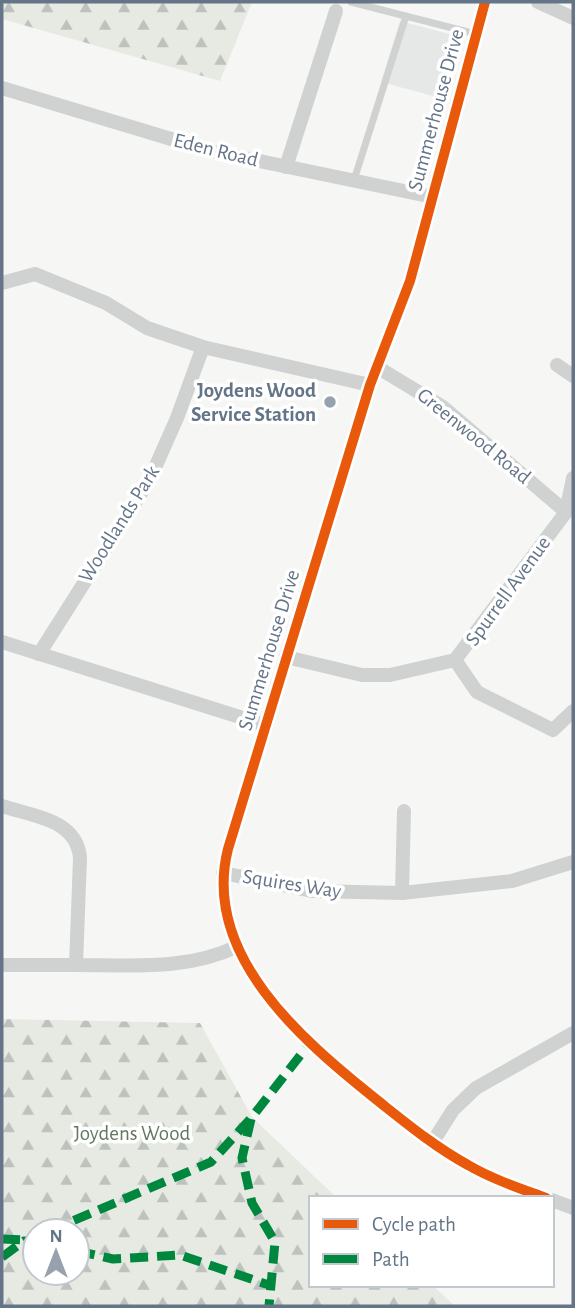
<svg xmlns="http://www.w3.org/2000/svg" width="575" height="1308" viewBox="0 0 575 1308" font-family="'Alegreya Sans',sans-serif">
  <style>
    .built { fill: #e6e8e7 }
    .forest { fill: url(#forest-firs); fill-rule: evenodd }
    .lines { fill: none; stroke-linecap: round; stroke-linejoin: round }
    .path { stroke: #cdcecf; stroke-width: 2.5; stroke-dasharray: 3.5 3.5; stroke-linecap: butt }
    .lane { stroke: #d0d2d2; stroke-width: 7 }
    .street { stroke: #d0d2d2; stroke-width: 14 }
    .quiet { stroke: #00873e; stroke-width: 9; stroke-dasharray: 18 9; stroke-linecap: butt }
    .cycleway-casing { stroke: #fff; stroke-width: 15 }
    .cycleway { stroke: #e8590c; stroke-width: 10 }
    .poi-dot { fill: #97a2ae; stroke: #fff; stroke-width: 2.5 }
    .labels { text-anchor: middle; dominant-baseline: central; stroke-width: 7; stroke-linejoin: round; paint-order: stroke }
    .street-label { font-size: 21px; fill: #647588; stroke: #fff }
    .poi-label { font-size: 21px; font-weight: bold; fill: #647588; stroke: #fff; text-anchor: end }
    .park-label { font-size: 21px; fill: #62795f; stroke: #fff }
  </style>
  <defs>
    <pattern id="forest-firs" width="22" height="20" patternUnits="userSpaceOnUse" patternTransform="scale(1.75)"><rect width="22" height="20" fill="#e6eae3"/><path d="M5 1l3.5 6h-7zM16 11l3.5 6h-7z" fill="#bec2be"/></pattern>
  </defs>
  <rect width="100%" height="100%" fill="#f6f7f5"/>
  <path class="built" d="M400,21l61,16 -17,62 -63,-17z"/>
  <g class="forest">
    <path d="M2,2h250l-32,79 -218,-62z"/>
    <path d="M2,1019l198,4 52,94 85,81h-26v87h121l23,21h-453zM35,1231h42v42h-42z"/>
  </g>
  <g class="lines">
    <path class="path" d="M415,179l4,-15"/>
    <g class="lane">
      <path d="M351,2l125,32"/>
      <path d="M354,180l52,-164"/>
    </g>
    <g class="street">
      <path d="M485,2l-75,279 -40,104 -142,464c-27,106 75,192 149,251 29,23 58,47 91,65 24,14 51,23 78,33"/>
      <path d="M538,2l35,16"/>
      <path d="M2,88l209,63 222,46"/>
      <path d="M286,167l50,-156"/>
      <path d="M2,283l33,-9 71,29 41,25 56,19"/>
      <path d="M557,365l16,11"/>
      <path d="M377,367l66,40 123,105"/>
      <path d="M2,642l263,83"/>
      <path d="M39,654l111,-175 27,-61 26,-71 167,38"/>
      <path d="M286,657l76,18h28l65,-15 111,-148 7,-34"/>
      <path d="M455,660l22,32 76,38 20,-19"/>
      <path d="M2,806c30,10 75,13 78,52l-4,107c55,0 111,6 162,-19"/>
      <path d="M223,873l89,18 90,2 110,-12 61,-19"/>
      <path d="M402,893l2,-82"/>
      <path d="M2,965h74"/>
      <path d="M432,1143l21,-33 23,-22 97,-55"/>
      <path d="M552,1200l21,8"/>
    </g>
    <g class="quiet">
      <path d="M251,1119l-9,39 10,45 23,39 -6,64"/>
      <path d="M49,1231l162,-69 41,-45 58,-74"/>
      <path d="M2,1239l24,1"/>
      <path d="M77,1251l36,8 67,-4 92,31"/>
      <path d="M2,1257l22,-16 11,2"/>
    </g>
    <g class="cycleway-casing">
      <path id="cycleway" d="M485,2l-75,279 -40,104 -142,464c-27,106 75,192 149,251 29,23 58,47 91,65 24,14 51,23 78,33"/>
    </g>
    <use href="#cycleway" class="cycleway"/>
  </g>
  <circle class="poi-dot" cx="330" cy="402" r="7"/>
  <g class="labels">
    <g class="street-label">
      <text transform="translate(436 110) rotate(-75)">Summerhouse Drive</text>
      <text transform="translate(216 150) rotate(14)">Eden Road</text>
      <text transform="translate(474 436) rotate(39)">Greenwood Road</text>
      <text transform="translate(119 524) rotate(-58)">Woodlands Park</text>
      <text transform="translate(508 591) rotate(-54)">Spurrell Avenue</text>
      <text transform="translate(269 650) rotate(-73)">Summerhouse Drive</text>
      <text transform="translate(292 884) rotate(9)">Squires Way</text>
    </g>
    <g class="poi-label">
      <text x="316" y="390">Joydens Wood<tspan x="316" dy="24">Service Station</tspan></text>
    </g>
    <g class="park-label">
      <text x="132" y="1133">Joydens Wood</text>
    </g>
  </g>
  <rect width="575" height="1308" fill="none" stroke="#647588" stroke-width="7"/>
  <rect x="309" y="1196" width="245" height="91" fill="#ffffff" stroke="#c1c8cf" stroke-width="2"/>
  <rect x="323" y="1219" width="35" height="10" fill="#e8590c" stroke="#c1c8cf" stroke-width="2"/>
  <text x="372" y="1231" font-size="21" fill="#647588">Cycle path</text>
  <rect x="323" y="1254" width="35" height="10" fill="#00873e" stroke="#c1c8cf" stroke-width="2"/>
  <text x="372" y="1266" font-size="21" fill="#647588">Path</text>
  <g transform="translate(56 1252)"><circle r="33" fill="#ffffff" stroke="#c1c8cf" stroke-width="2"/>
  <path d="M0-5L12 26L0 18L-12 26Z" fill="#97a2ae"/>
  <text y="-10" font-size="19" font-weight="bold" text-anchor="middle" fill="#647588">N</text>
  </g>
</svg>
